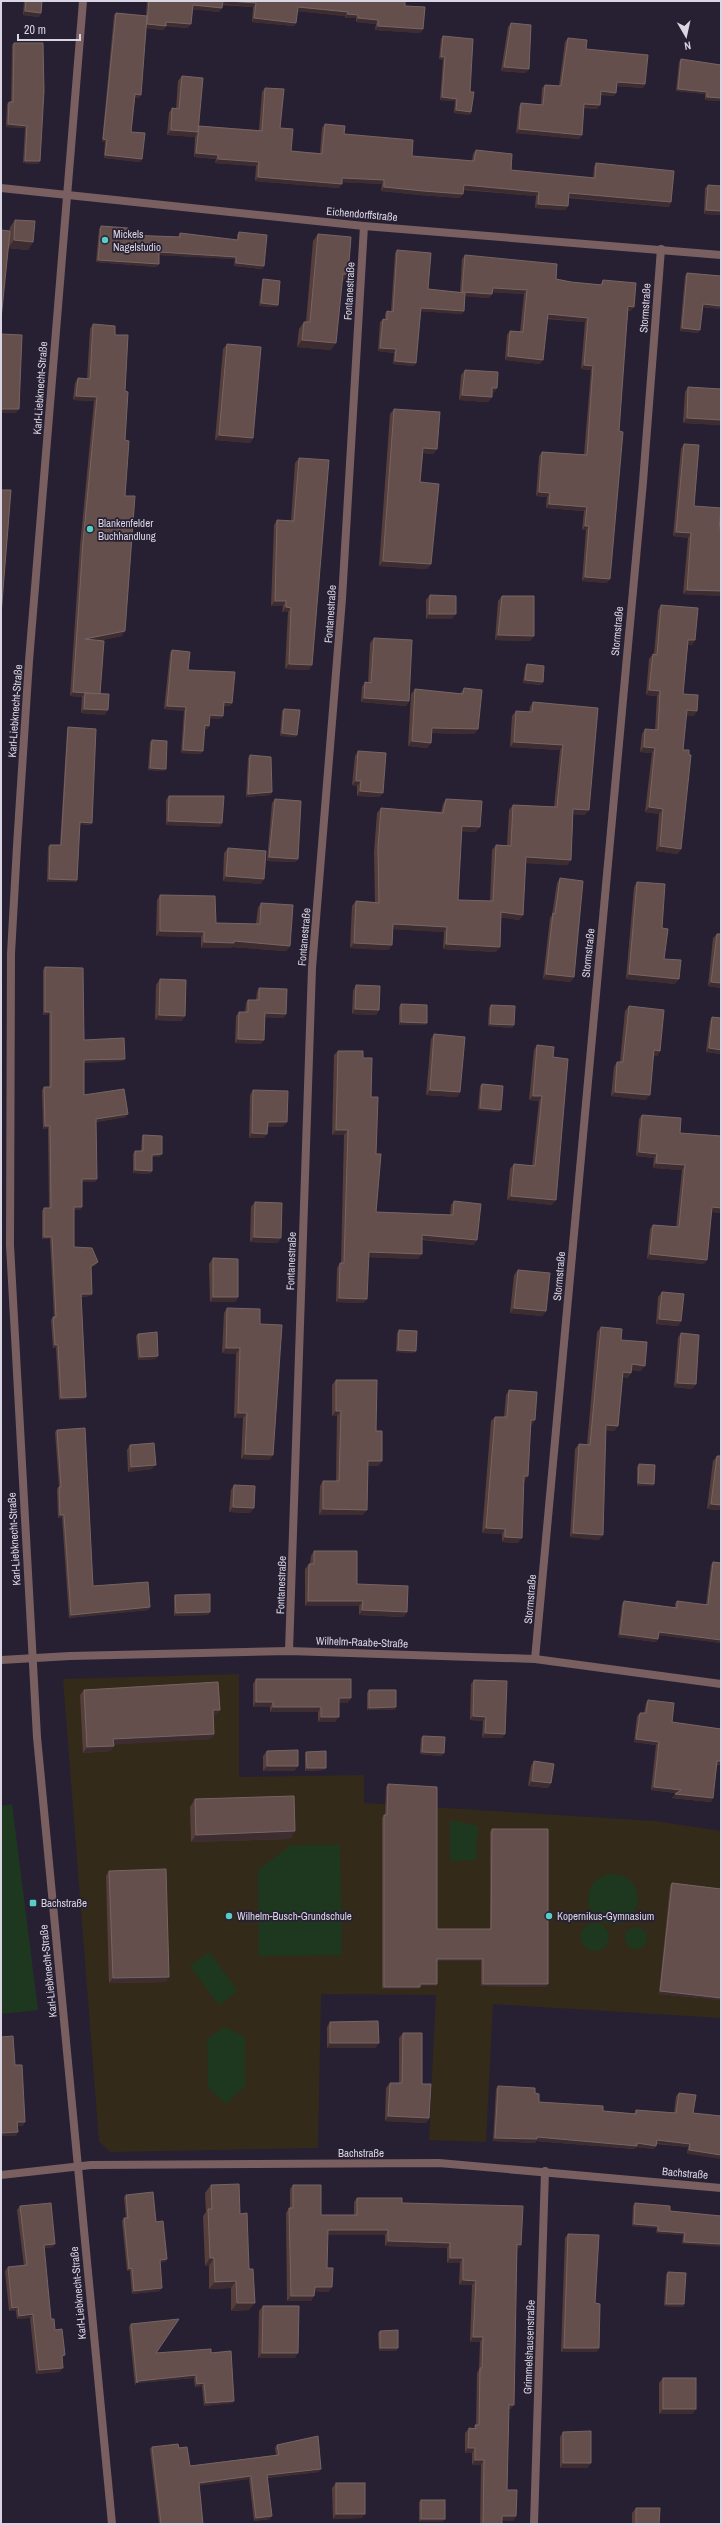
<svg xmlns="http://www.w3.org/2000/svg" width="722" height="2525" viewBox="0 0 722 2525" font-family="'Archivo Narrow',sans-serif">
  <style>
    .commercial { fill: #332a1a }
    .green { fill: #1d381f }
    .lines { fill: none; stroke-linecap: round; stroke-linejoin: round }
    .minor { stroke: #7a5f61; stroke-width: 8 }
    .wall { fill: #563f3b }
    .shaded-wall { fill: #3d2c30 }
    .building { fill: #644f4d; stroke: #766464 }
    .poi-dot { fill: #56cec4; stroke: #272033; stroke-width: 1.5 }
    .labels { text-anchor: middle; dominant-baseline: central; stroke-width: 3.5; stroke-linejoin: round; paint-order: stroke }
    .street-label { font-size: 11px; fill: #d9d5e2; stroke: #272033 }
    .poi-label { font-size: 11px; fill: #d9d5e2; stroke: #272033; text-anchor: start }
  </style>
  <rect width="100%" height="100%" fill="#272033"/>
  <path class="commercial" d="M239,1674v103l125,-2v28l291,18 66,10v187l-228,-14 -7,138 -57,-2 7,-145 -115,-1 -3,154 -208,4 -11,-11 -36,-462z"/>
  <g class="green">
    <path d="M12,1804l26,206 -37,4v-208z"/>
    <path d="M450,1820l28,6 -2,34 -26,1z"/>
    <path d="M291,1845h49l2,110 -83,1 -1,-86z"/>
    <circle cx="613" cy="1899" r="25"/>
    <circle cx="595" cy="1937" r="14"/>
    <circle cx="636" cy="1938" r="11"/>
    <path d="M209,1952l29,39 -19,14 -29,-39z"/>
    <path d="M225,2027l20,10v49l-19,18 -18,-17 -1,-48z"/>
  </g>
  <g class="lines">
    <g class="minor">
      <path d="M83,1l-54,660 -12,185 -6,108 -1,291 27,492 75,787"/>
      <path d="M1,188l363,38 357,29"/>
      <path d="M289,1651l23,-683 30,-369 22,-373"/>
      <path d="M535,1659l108,-1177 18,-233"/>
      <path d="M1,1660l69,-4 219,-5 246,8 186,25"/>
      <path d="M1,2175l90,-10 348,-2 282,25"/>
      <path d="M534,2524l11,-353"/>
    </g>
  </g>
  <g class="wall">
    <path d="M24,1h18l-1,12 -2,4 -16,-2z"/>
    <path d="M147,1h258v5l18,23 -3,4 -45,-3 1,-6 -20,-2v-4h-11v-2l-48,-5 -3,15 -42,-4 1,-15 -31,-2 -3,7 -27,-3 -4,19 -22,-2 -3,4 -17,-2 -7,70 -4,-1 -4,35 11,27 -2,3 -36,-4 1,-16h-3l12,-127 2,-2 30,3z"/>
    <path d="M511,23l15,50 -25,-2 7,-44z"/>
    <path d="M443,36l27,56 1,20 -1,3 -16,-2 1,-12 -15,-1 3,-40 -4,-1 2,-20z"/>
    <path d="M568,38l77,46 -2,4 -26,-2 -3,10 -13,-1 -4,14 -13,-1 -2,27 -3,4 -63,-6 3,-26 2,-4 20,2 1,-17 3,-3 14,1 6,-44z"/>
    <path d="M14,43l26,118 -2,3 -15,-1 2,-35 -19,-1 1,-23 2,-2h2l1,-57z"/>
    <path d="M681,59l40,42 -16,-1v-6l-29,-3 3,-29z"/>
    <path d="M182,76l17,50 60,4 3,-38 3,-4 15,40 11,23 29,2 2,-25 3,-4 19,10 68,22 60,5 1,-7 3,-4 35,20 82,8 1,-11 2,-4 75,39 -2,5 -100,-9 -1,8 -3,4 -30,-2 1,-12 -73,-6 -3,8 -40,-3 -39,-4 1,-7 -40,-2 -3,6 -84,-7 1,-15 -41,-3 1,-4 -22,-2 1,-20 -28,-2 2,-22 3,-5 4,1 2,-28z"/>
    <path d="M708,185l13,30 -17,-1 1,-26z"/>
    <path d="M15,220l18,22 -5,8 -20,-2 2,-21z"/>
    <path d="M101,226l27,9 50,2 2,-4 57,7v-5l2,-3 25,34 -2,3 -28,-3 1,-7 -76,-4 -2,12 -61,-5 3,-33z"/>
    <path d="M318,234l30,40 -5,7h-1l-11,69 -34,-3 2,-18 5,-7h2l7,-81z"/>
    <path d="M397,250l31,39 32,3 2,-33 3,-4 91,24 15,3 29,3 3,-5 28,31h-3l-21,272 -25,-2 4,-51h-4l2,-19 -38,-3 1,-11 -11,-1 3,-40 3,-4 42,3 7,-85 -10,-1 4,-47 -38,-3 -7,45 -35,-4 2,-25 3,-4 10,1 4,-38 -32,-2v2l-3,4 -24,-2 -1,15 -3,3 -41,-3 -6,55 -21,-2 1,-11 -16,-2 2,-29 3,-3 2,1v-6l2,-3h4l4,-58z"/>
    <path d="M687,273l34,3v33l-19,-2 -4,26 -18,-2 5,-55z"/>
    <path d="M263,279l15,26 -2,2 -17,-1 3,-24z"/>
    <path d="M93,324l22,11 10,56v105l-3,140 -25,5 3,53 5,21 -24,-2 1,-16 -12,-1 10,-150 14,-145 -21,-1 2,-17 3,-5 9,1 3,-50z"/>
    <path d="M227,344l26,94 -3,5 -35,-3 8,-91z"/>
    <path d="M465,370l32,18 -4,5h-1v4l-4,5 -29,-2 2,-25z"/>
    <path d="M688,387l33,2v36l-38,-2 2,-31z"/>
    <path d="M394,409l43,40 -4,5 -10,-1 -3,29 11,82 -4,5 -48,-3 11,-152z"/>
    <path d="M684,444l10,62 25,24 2,1v65l-38,-2 5,-56 -15,-2 8,-87z"/>
    <path d="M299,458l10,212 -24,-1 3,-57h-6l1,-6h-12l3,-81 3,-5 14,1 4,-58z"/>
    <path d="M430,595l22,24h-26v-19z"/>
    <path d="M502,596l32,40 -4,5 -35,-1 3,-39z"/>
    <path d="M661,605l34,35 -3,5h-4l-5,49 11,22 -8,-1 -3,35 -5,104 -22,-3 3,-37 -14,-2 7,-59 -12,-1 2,-18 3,-5 10,1 2,-34 -11,-1 3,-36 4,-5h1l4,-44z"/>
    <path d="M374,638l35,63 -3,5 -45,-4 1,-15 3,-5 3,1 2,-40z"/>
    <path d="M172,650l16,20 42,36h-7l-3,13 -10,-1 -1,8 -2,3h-3l-1,22 -3,3 -19,-1 3,-42 -20,-2 6,-56z"/>
    <path d="M527,664l16,18 -2,3 -18,-2 2,-16z"/>
    <path d="M464,688l14,41 -4,5 -42,-1 -1,10 -4,5 -19,-2 3,-52 4,-5 45,5z"/>
    <path d="M533,702l65,6 -13,107 -12,-1 -2,46 -4,5 -42,-2 -2,52 -4,5 -18,-3 -5,35 -53,-3 1,-17 -51,-3 -1,16 -4,5 -38,-2 2,-42 4,-5 19,1 -1,-50 3,-39 4,-5 60,4 2,-8 3,-5 30,33 -15,-1 -3,69 32,1 2,-51 4,-5h11l2,-35 4,-5 41,2 6,-57 -50,-3 2,-31 4,-5 13,1 1,-5z"/>
    <path d="M284,709l12,28 -16,-1 2,-25z"/>
    <path d="M68,727l23,98 -12,-1 -2,56 -1,2h-29l1,-35 2,-2h10l7,-115z"/>
    <path d="M152,740l12,31 -16,-1 2,-28z"/>
    <path d="M358,751l22,46 -23,-1v-10l-5,-1 3,-29z"/>
    <path d="M250,755l22,37 -2,3 -24,2 2,-39z"/>
    <path d="M169,796l53,27 -2,4 -54,-2v-25z"/>
    <path d="M275,799l23,60 -3,3 -28,-1 5,-58z"/>
    <path d="M228,848l33,36 -38,-3 1,-28z"/>
    <path d="M560,878l11,104 -28,-3 7,-61 2,-3 5,-32z"/>
    <path d="M637,882l25,46 2,31 11,25 -49,-5 8,-92z"/>
    <path d="M160,895l56,28 40,1 2,-16 3,-5 29,43 -4,5 -54,-4 -2,1h-29v-11l-45,-1 1,-36z"/>
    <path d="M717,934l4,54 -13,-2 5,-48z"/>
    <path d="M45,967l39,73 39,21 -39,2v32l42,22 -30,5 -1,60h-13v25l-2,3h-6v37l22,18 -5,2 1,27 -2,2 -9,1 5,100 -2,2 -25,1 -3,-52h-3l-2,-28 2,-3h1l-4,-78h-8v-28l2,-3h5l-1,-80 -5,1 -1,-39 2,-3h5v-73l-6,1v-45z"/>
    <path d="M160,979l22,42 -27,-1 1,-35z"/>
    <path d="M356,985l23,25 -3,5 -24,-1 1,-23z"/>
    <path d="M259,988l25,30 -19,-1 -4,27 -26,-1 1,-27 3,-4h6l1,-9 2,-3h8l1,-8z"/>
    <path d="M401,1004l26,19 -2,2h-26v-18z"/>
    <path d="M491,1005l23,20 -2,3 -24,-2 1,-18z"/>
    <path d="M629,1006l31,45 -3,5 -4,-1 -7,45 -35,-4 3,-29 3,-5h3l5,-51z"/>
    <path d="M712,1017l9,1v36l-15,-2 4,-31z"/>
    <path d="M434,1034l26,58 -3,5 -31,-2 5,-56z"/>
    <path d="M537,1045l16,12 -1,148 -45,-5 3,-31 4,-5 18,2 7,-65 -10,-1 5,-50z"/>
    <path d="M338,1051l25,7 8,39 5,57v58l74,3 1,-10 3,-4 20,44 -52,-5 -4,19 -50,-2 -4,46 -28,-1 1,-34 3,-5h1l3,-128h-12l2,-80z"/>
    <path d="M482,1084l17,28 -21,-2 2,-24z"/>
    <path d="M253,1090l30,37h-16l-3,11h-15l1,-43z"/>
    <path d="M642,1115l38,18 41,80 -9,-1 -8,52 -57,-5 3,-30 3,-4 23,2 6,-57 -29,-2 1,-10 -18,-2 3,-37z"/>
    <path d="M143,1135l17,22h-8v14l-2,3 -17,-1v-19l2,-3h6l1,-14z"/>
    <path d="M255,1202l23,41 -28,-1 1,-35z"/>
    <path d="M213,1258l25,39 -3,5h-25l-1,-38z"/>
    <path d="M518,1270l28,41 -4,5 -32,-3 4,-38z"/>
    <path d="M662,1292l19,29 -3,5 -22,-2 2,-27z"/>
    <path d="M227,1308l33,16 10,136 -29,-1 2,-41h-9l2,-64 -14,-1 2,-40z"/>
    <path d="M601,1327l20,13 20,31 -9,-1 -1,3 -3,5 -5,-1 -5,49 -4,5 -8,-1 -7,110 -29,-3 5,-88 4,-5 8,1 10,-113z"/>
    <path d="M399,1330l17,21 -2,2 -18,-1 1,-19z"/>
    <path d="M681,1333l15,51 -4,5 -18,-2 4,-49z"/>
    <path d="M138,1334l18,25 -18,1 -2,-24z"/>
    <path d="M336,1380l40,51 6,30 -4,5h-10l-5,49h-44l1,-29 3,-5h13l1,-65h-5v-31z"/>
    <path d="M509,1390l23,35h-1l-6,56h-1l-6,62 -16,-1v-8l-20,-1 9,-112 4,-4h9l2,-22z"/>
    <path d="M57,1430l36,156 57,21 -2,3 -79,8 -7,-101 -4,1 -1,-29 2,-2 -4,-55z"/>
    <path d="M130,1445l22,24 -24,3 -1,-22z"/>
    <path d="M717,1456l4,54 -14,-1 6,-48z"/>
    <path d="M639,1464l15,20 -1,2h-16v-19z"/>
    <path d="M234,1485l20,23 -4,5 -21,-1 2,-22z"/>
    <path d="M314,1551l43,33 47,33 -45,-2v-9h-54v-37l4,-5h1l1,-8z"/>
    <path d="M713,1562l8,1v80l-62,-8 -3,7 -38,-5 4,-33 2,-3 51,7v-4l2,-3 29,4 5,-40z"/>
    <path d="M175,1595l35,17 -2,3 -34,1v-19z"/>
    <path d="M256,1679l95,19 -4,5h-8l-4,19h-17v-10h-48v-5h-17v-23z"/>
    <path d="M474,1680l31,54 -3,4h-20l1,-17 -13,-1 1,-36z"/>
    <path d="M84,1690l136,20 -4,5h-3l1,19 -3,5 -97,5v2l-4,5 -27,2 -3,-58z"/>
    <path d="M369,1690l27,17 -2,3h-27v-17z"/>
    <path d="M648,1700l24,22 49,7v36h-4l-6,37 -39,-4 4,-5 -25,-3 5,-45 -22,-3 3,-26 3,-3h4l2,-10z"/>
    <path d="M423,1736l19,20 -22,-2 1,-16z"/>
    <path d="M267,1751l31,15 -4,5h-31v-15z"/>
    <path d="M306,1752l18,18 -19,1v-17z"/>
    <path d="M534,1761l17,22 -3,5 -20,-2 3,-20z"/>
    <path d="M388,1784l49,145h53v-97l2,-3 54,158 -65,-1v-25h-44v23l-2,2h-15l-2,3h-36v-171l2,-3h1l1,-28z"/>
    <path d="M195,1799l100,32 -5,8 -99,3 -1,-35z"/>
    <path d="M109,1871l57,111 -57,1 -3,-107z"/>
    <path d="M672,1883l49,117 -62,-6 11,-108z"/>
    <path d="M330,2022l49,21 -4,5h-48v-21z"/>
    <path d="M403,2033l19,51 7,34 -3,5 -41,-2 1,-33 4,-5h9v-45z"/>
    <path d="M498,2086l37,7 4,9 64,9 31,3 2,-4 38,3 2,-17 3,-3 14,20 28,3 -34,38 1,-7 -31,-3 -1,2 -2,3 -18,-2 -2,2 -98,-8 -1,2 -42,-2 3,-52z"/>
    <path d="M211,2185l29,29 9,96 -18,1v-23l-22,1v-23h-4l-2,-50 3,-4 -1,-19z"/>
    <path d="M293,2185l28,30h33v-13l3,-4 45,5 119,42 -4,4 -6,160h-3l-1,81 9,26 -3,5 -11,-1v4h-22l1,-59h-9v-12h-7v-20l4,-5 4,1 3,-4 1,-52 2,-4 1,-27h-10l2,-57h-13l1,-22h-13v-15l-62,-2v-11h-58v33l2,24 -14,-1 -4,10h-24l-1,-88 3,-5h1v-19z"/>
    <path d="M126,2195l30,27 11,37 -2,3h-5v29l-28,3 -2,-23h-3l-5,-50 2,-3h2l-2,-21z"/>
    <path d="M635,2203l35,8 51,5 -39,28 1,-9 -27,-2 1,-5 -25,-2 1,-20z"/>
    <path d="M20,2206l33,41 -9,1 7,71 4,11 7,29 -2,13 -24,2 -6,-56 -13,1 -1,-8h-7l-4,-40 3,-4 16,-1 -7,-56z"/>
    <path d="M568,2234l27,69 2,49h-36l4,-114z"/>
    <path d="M668,2272l16,32 -1,3 -19,-1 2,-31z"/>
    <path d="M263,2306l32,52h-37l1,-47z"/>
    <path d="M131,2324l25,29h55l23,48 -2,2 -28,3 -2,-20 -7,1 -1,-9 -58,5 -1,3 -6,-59z"/>
    <path d="M380,2331l18,17 -2,3h-17l-1,-18z"/>
    <path d="M663,2378l33,31 -4,5h-33v-31z"/>
    <path d="M563,2432l28,31 -4,5h-27v-31z"/>
    <path d="M277,2445l42,27 -52,6 3,41 -16,2 -5,-42 -50,6 4,39h-44l-9,-75 2,-2 27,1 11,18 86,-11 -1,-7z"/>
    <path d="M336,2483l26,35 -29,1 -1,-31z"/>
    <path d="M421,2500l22,22h-24v-20z"/>
    <path d="M636,2508l23,16h-27v-11z"/>
  </g>
  <g class="shaded-wall">
    <path d="M222,1h6l28,2 -3,4 -33,-3z"/>
    <path d="M193,5l29,3 -3,4 -29,-3z"/>
    <path d="M298,7l50,5 -3,4 -50,-5z"/>
    <path d="M25,11l16,2 -2,4 -16,-2z"/>
    <path d="M347,14l11,1 -2,3h-11z"/>
    <path d="M254,18l42,5 -2,3 -42,-4z"/>
    <path d="M358,18l20,2 -2,4 -20,-2z"/>
    <path d="M166,22l25,2 -3,4 -24,-3z"/>
    <path d="M147,24l19,2 -3,4 -18,-2z"/>
    <path d="M378,26l45,3 -3,4 -45,-3z"/>
    <path d="M441,57h4l-2,3 -4,-1z"/>
    <path d="M504,67l25,2 -3,4 -25,-2z"/>
    <path d="M617,82l28,2 -2,4 -28,-2z"/>
    <path d="M678,89l29,3 -2,2 -29,-3z"/>
    <path d="M601,91l15,2 -2,3 -16,-2z"/>
    <path d="M135,94l6,1 -2,3 -6,-1z"/>
    <path d="M442,97l15,2 -2,2 -15,-1z"/>
    <path d="M707,97l14,1v3l-16,-1z"/>
    <path d="M584,104l16,1 -3,4 -15,-2z"/>
    <path d="M456,110l15,2 -1,3 -16,-2z"/>
    <path d="M8,124l19,2 -2,2 -19,-1z"/>
    <path d="M519,129l63,6 -3,4 -63,-6z"/>
    <path d="M171,130l27,2 -3,5 -28,-2z"/>
    <path d="M103,139l4,1 -2,2h-3z"/>
    <path d="M196,153l22,2 -2,4 -22,-2z"/>
    <path d="M105,155l37,4 -2,3 -36,-4z"/>
    <path d="M218,159l41,3 -3,4 -41,-3z"/>
    <path d="M25,161h15l-2,3 -15,-1z"/>
    <path d="M258,177l84,7 -3,4 -84,-7z"/>
    <path d="M342,178l42,2 -2,4 -43,-2z"/>
    <path d="M464,185l75,7 -3,4 -75,-7z"/>
    <path d="M384,187l79,7 -3,4 -40,-3 -39,-4z"/>
    <path d="M569,193l102,9 -2,5 -103,-10z"/>
    <path d="M538,204l30,2 -3,4 -30,-2z"/>
    <path d="M706,210l15,1v4l-17,-1z"/>
    <path d="M14,240l19,2 -5,8 -20,-2z"/>
    <path d="M159,252l77,5 -1,2 -78,-4z"/>
    <path d="M98,260l61,4 -2,3 -61,-5z"/>
    <path d="M236,263l28,3 -2,3 -28,-3z"/>
    <path d="M343,274h5l-5,7h-5z"/>
    <path d="M493,288l34,2 -3,4 -34,-2z"/>
    <path d="M462,292l30,2 -3,4 -29,-2z"/>
    <path d="M261,303l17,2 -2,2 -17,-1z"/>
    <path d="M703,304l18,2v3l-21,-2z"/>
    <path d="M628,306l6,1 -3,4 -6,-1z"/>
    <path d="M421,308l43,3 -3,3 -43,-3z"/>
    <path d="M548,314l40,4 -3,4 -40,-4z"/>
    <path d="M682,328l18,2 -2,3 -18,-2z"/>
    <path d="M302,340l34,3 -5,7 -34,-3z"/>
    <path d="M380,348l16,1 -2,4 -16,-2z"/>
    <path d="M508,356l35,4 -3,4 -35,-4z"/>
    <path d="M395,361l21,2 -2,3 -21,-2z"/>
    <path d="M584,365l9,1 -2,4 -10,-1z"/>
    <path d="M492,388h5l-4,5h-4z"/>
    <path d="M462,395l30,2 -4,5 -29,-2z"/>
    <path d="M76,396l21,1 -3,4 -21,-1z"/>
    <path d="M1,409h18l-3,4h-15z"/>
    <path d="M687,418l34,2v5l-38,-2z"/>
    <path d="M219,435l34,3 -3,5 -35,-3z"/>
    <path d="M423,448l14,1 -4,5 -13,-1z"/>
    <path d="M539,492l11,1 -3,4 -11,-1z"/>
    <path d="M549,504l38,3 -3,4 -38,-3z"/>
    <path d="M585,526h4l-3,4h-4z"/>
    <path d="M676,532l15,1 -3,5 -15,-2z"/>
    <path d="M383,561l48,3 -4,5 -48,-3z"/>
    <path d="M585,577l25,2 -3,4 -25,-2z"/>
    <path d="M687,590l34,1v5l-38,-2z"/>
    <path d="M275,601h11l-3,5h-12z"/>
    <path d="M286,607l5,1 -3,4h-6z"/>
    <path d="M429,614h27l-4,5h-26z"/>
    <path d="M125,631l-3,5 -40,8 3,-5z"/>
    <path d="M498,635l36,1 -4,5 -35,-1z"/>
    <path d="M688,640h7l-3,5h-7z"/>
    <path d="M289,664l23,1 -3,5 -24,-1z"/>
    <path d="M525,680l18,2 -2,3 -18,-2z"/>
    <path d="M649,690l11,1 -3,5 -11,-1z"/>
    <path d="M73,692l12,1 -3,4 -12,-1z"/>
    <path d="M364,698l45,3 -3,5 -45,-4z"/>
    <path d="M224,702l8,1 -2,3h-9z"/>
    <path d="M167,706l19,1 -2,4 -20,-2z"/>
    <path d="M84,709l24,1 -3,5 -24,-2z"/>
    <path d="M687,710l10,1 -3,5 -11,-1z"/>
    <path d="M210,715l13,1 -3,3 -12,-1z"/>
    <path d="M205,725l4,1 -2,3h-5z"/>
    <path d="M432,728l46,1 -4,5 -45,-1z"/>
    <path d="M282,733l15,2 -1,2 -16,-1z"/>
    <path d="M412,741l19,2 -4,5 -19,-2z"/>
    <path d="M514,742l49,3 -3,5 -50,-3z"/>
    <path d="M644,747l11,1 -3,5 -12,-1z"/>
    <path d="M183,750l20,1 -3,3 -19,-1z"/>
    <path d="M150,768l16,1 -2,2 -16,-1z"/>
    <path d="M356,781h5l-4,5 -5,-1z"/>
    <path d="M360,791l23,2 -3,4 -23,-1z"/>
    <path d="M272,792l-2,3 -24,2 2,-3z"/>
    <path d="M649,807l14,2 -4,5 -14,-2z"/>
    <path d="M573,809l16,1 -4,5 -15,-1z"/>
    <path d="M168,821l54,2 -2,4 -54,-2z"/>
    <path d="M80,822l12,1 -1,2 -13,-1z"/>
    <path d="M462,826l18,1 -4,5 -18,-1z"/>
    <path d="M660,846l21,3 -3,5 -22,-3z"/>
    <path d="M269,857l29,2 -3,3 -28,-1z"/>
    <path d="M526,857l45,3 -4,5 -45,-2z"/>
    <path d="M226,876l38,3 -3,5 -38,-3z"/>
    <path d="M49,879l28,1 -1,2h-29z"/>
    <path d="M501,912l22,3 -4,5 -22,-3z"/>
    <path d="M393,924l54,3 -3,5 -55,-3z"/>
    <path d="M160,931l44,1 -3,5 -45,-1z"/>
    <path d="M234,941l56,5 -4,5 -54,-4 -2,1h-29l3,-6z"/>
    <path d="M354,943l38,2 -4,5 -38,-2z"/>
    <path d="M446,944l54,3 -4,5 -53,-3z"/>
    <path d="M546,974l28,3 -3,5 -28,-3z"/>
    <path d="M629,974l50,5 -4,5 -49,-5z"/>
    <path d="M711,982l10,1v5l-13,-2z"/>
    <path d="M355,1009l24,1 -3,5 -24,-1z"/>
    <path d="M45,1012h6l-2,2 -6,1z"/>
    <path d="M265,1013l21,1 -2,4 -22,-1z"/>
    <path d="M159,1015l26,1 -3,5 -27,-1z"/>
    <path d="M401,1022l26,1 -2,2h-26z"/>
    <path d="M490,1024l24,1 -2,3 -24,-2z"/>
    <path d="M238,1039l26,1 -3,4 -26,-1z"/>
    <path d="M709,1048l12,2v4l-15,-2z"/>
    <path d="M654,1050l6,1 -3,5 -7,-1z"/>
    <path d="M125,1059l-2,2 -41,2 2,-3z"/>
    <path d="M430,1090l30,2 -3,5 -31,-2z"/>
    <path d="M615,1092l35,3 -4,5 -35,-4z"/>
    <path d="M533,1096h9l-3,5 -10,-1z"/>
    <path d="M480,1108l21,2 -2,2 -21,-2z"/>
    <path d="M128,1114l-2,3 -32,5 2,-3z"/>
    <path d="M268,1122h19l-4,5h-19z"/>
    <path d="M45,1126h5l-2,2 -5,1z"/>
    <path d="M336,1130h12l-4,5h-12z"/>
    <path d="M252,1133l15,1 -3,4h-15z"/>
    <path d="M639,1152l18,2 -3,4 -18,-2z"/>
    <path d="M162,1154l-2,3h-10l2,-2z"/>
    <path d="M656,1163l29,2 -3,5 -29,-2z"/>
    <path d="M135,1170l17,1 -2,3 -17,-1z"/>
    <path d="M82,1179h15l-2,3h-15z"/>
    <path d="M511,1196l45,4 -4,5 -45,-5z"/>
    <path d="M74,1207h8l-2,3h-8z"/>
    <path d="M712,1207l9,1v5l-12,-1z"/>
    <path d="M422,1235l55,5 -3,5 -55,-6z"/>
    <path d="M44,1237h8l-2,2h-8z"/>
    <path d="M254,1237l27,1 -3,5 -28,-1z"/>
    <path d="M369,1252l53,2 -4,5 -53,-2z"/>
    <path d="M650,1254l57,6 -3,4 -57,-5z"/>
    <path d="M98,1262l-2,3 -7,4 2,-3z"/>
    <path d="M81,1294h11l-2,2 -11,1z"/>
    <path d="M213,1297h25l-3,5h-25z"/>
    <path d="M339,1298l28,1 -3,4 -28,-1z"/>
    <path d="M514,1308l32,3 -4,5 -32,-3z"/>
    <path d="M659,1319l22,2 -3,5 -22,-2z"/>
    <path d="M55,1345h3l-2,3h-3z"/>
    <path d="M226,1348h14l-4,6 -14,-1z"/>
    <path d="M398,1350l18,1 -2,2 -18,-1z"/>
    <path d="M158,1356l-2,3 -18,1 2,-3z"/>
    <path d="M632,1364l13,2 -4,5 -12,-2z"/>
    <path d="M623,1372l8,1 -3,5 -8,-1z"/>
    <path d="M677,1383l19,1 -4,5 -18,-2z"/>
    <path d="M86,1397l-2,2 -25,1 2,-2z"/>
    <path d="M336,1411h5l-4,5h-5z"/>
    <path d="M238,1413h9l-4,5h-9z"/>
    <path d="M531,1420h4l-3,5h-4z"/>
    <path d="M606,1425l12,1 -4,5 -11,-1z"/>
    <path d="M245,1454l28,1 -3,5 -29,-1z"/>
    <path d="M368,1461h14l-4,5h-14z"/>
    <path d="M156,1465l-4,4 -24,3 3,-5z"/>
    <path d="M524,1476h4l-3,5 -4,-1z"/>
    <path d="M638,1483l16,1 -1,2h-16z"/>
    <path d="M711,1504l10,1v5l-14,-1z"/>
    <path d="M233,1507l21,1 -4,5 -21,-1z"/>
    <path d="M323,1509l44,1 -4,5h-44z"/>
    <path d="M60,1515h4l-2,2 -4,1z"/>
    <path d="M486,1528l19,1 -3,5 -20,-1z"/>
    <path d="M573,1533l30,2 -4,5 -29,-3z"/>
    <path d="M505,1537l17,1 -4,5 -16,-1z"/>
    <path d="M308,1601h55l-4,5h-54z"/>
    <path d="M150,1607l-2,3 -79,8 2,-3z"/>
    <path d="M362,1610l45,2 -3,5 -45,-2z"/>
    <path d="M210,1612l-2,3 -34,1 2,-3z"/>
    <path d="M659,1632l62,8v3l-64,-8z"/>
    <path d="M620,1634l38,5 -2,3 -38,-5z"/>
    <path d="M339,1698h12l-4,5h-12z"/>
    <path d="M256,1702h17l-3,5h-17z"/>
    <path d="M273,1707h48l-3,5h-48z"/>
    <path d="M396,1707l-2,3h-27l2,-2z"/>
    <path d="M213,1710h7l-4,5 -7,1z"/>
    <path d="M473,1716l13,1 -3,4 -13,-1z"/>
    <path d="M321,1717h18l-4,5h-17z"/>
    <path d="M485,1733l20,1 -3,4h-20z"/>
    <path d="M214,1734l-3,5 -101,6 3,-6z"/>
    <path d="M636,1739l23,3 -3,3 -22,-3z"/>
    <path d="M114,1746l-4,5 -27,2 4,-6z"/>
    <path d="M422,1752l22,1 -2,3 -22,-2z"/>
    <path d="M717,1761h4v4l-6,-1z"/>
    <path d="M267,1766h31l-4,5h-31z"/>
    <path d="M307,1768h19l-2,2 -19,1z"/>
    <path d="M532,1781l19,2 -3,5 -20,-2z"/>
    <path d="M654,1787l27,3 -3,3 -27,-3z"/>
    <path d="M675,1794l38,4 -2,4 -39,-4z"/>
    <path d="M295,1831l-5,8 -99,3 5,-7z"/>
    <path d="M437,1959h46l-2,2h-46z"/>
    <path d="M169,1977l-3,5 -57,1 4,-5z"/>
    <path d="M420,1984h17l-2,2h-17z"/>
    <path d="M483,1984h65l-2,3 -65,-1z"/>
    <path d="M384,1987h36l-2,2h-36z"/>
    <path d="M660,1991l61,7v2l-62,-6z"/>
    <path d="M330,2043h49l-4,5h-48z"/>
    <path d="M388,2116l41,2 -3,5 -41,-2z"/>
    <path d="M17,2122h8l-2,4h-8z"/>
    <path d="M18,2132l-2,4h-15v-3z"/>
    <path d="M537,2137l100,6 19,3 -2,3 -18,-2 -2,2 -98,-8 -1,2 -42,-2 2,-3z"/>
    <path d="M657,2140l33,4 -2,3 -33,-4z"/>
    <path d="M689,2150l32,5v4l-34,-5z"/>
    <path d="M634,2224l24,2 -1,2 -25,-2z"/>
    <path d="M328,2230h60l-3,5h-61z"/>
    <path d="M658,2231l27,2 -2,2 -27,-2z"/>
    <path d="M388,2241l62,2 -3,5 -62,-2z"/>
    <path d="M684,2242l37,2v3l-39,-3z"/>
    <path d="M55,2244l-2,3 -12,2 3,-4z"/>
    <path d="M517,2244l4,1 -3,4h-4z"/>
    <path d="M210,2258h4l-5,8h-4z"/>
    <path d="M450,2258h13l-3,5h-13z"/>
    <path d="M167,2259l-2,3 -7,1 2,-3z"/>
    <path d="M132,2268l-2,3h-3l2,-2z"/>
    <path d="M463,2280l13,1 -4,4h-13z"/>
    <path d="M236,2281l-5,7 -22,1 6,-7z"/>
    <path d="M315,2287h17l-3,5 -18,-1z"/>
    <path d="M162,2288l-2,3 -28,3 2,-3z"/>
    <path d="M291,2296h23l-3,5h-24z"/>
    <path d="M237,2303h18l-6,7 -18,1z"/>
    <path d="M666,2304h18l-1,3 -19,-1z"/>
    <path d="M18,2307l-2,4h-7l3,-3z"/>
    <path d="M33,2314l-3,4 -13,1 2,-3z"/>
    <path d="M473,2337h10l-3,5h-10z"/>
    <path d="M380,2348h18l-2,3h-17z"/>
    <path d="M564,2348h35l-2,4h-36z"/>
    <path d="M262,2353h36l-3,5h-37z"/>
    <path d="M63,2368l-3,4 -24,2 3,-4z"/>
    <path d="M196,2375l-2,3 -58,5 2,-2z"/>
    <path d="M204,2383l-2,3 -7,1 2,-3z"/>
    <path d="M234,2401l-2,2 -28,3 2,-3z"/>
    <path d="M509,2405h5l-3,4h-6z"/>
    <path d="M663,2409h33l-4,5h-33z"/>
    <path d="M468,2448h7l-3,5h-7z"/>
    <path d="M475,2460h9l-3,5h-9z"/>
    <path d="M563,2463h28l-4,5h-27z"/>
    <path d="M321,2469l-2,3 -54,6 2,-3z"/>
    <path d="M251,2476l-2,3 -52,7 2,-3z"/>
    <path d="M336,2514h29l-3,4 -29,1z"/>
    <path d="M272,2516l-2,3 -16,2 2,-3z"/>
    <path d="M502,2516h14l-3,5 -14,-1z"/>
    <path d="M421,2519h24l-2,3h-24z"/>
  </g>
  <g class="building">
    <path d="M26,1h16l-1,12 -16,-2z"/>
    <path d="M149,1h74l-1,7 -29,-3 -2,19 -25,-2v4l-19,-2z"/>
    <path d="M228,1h177v5l20,1 -2,22 -45,-3v-6l-20,-2v-3l-11,-1 1,-2 -50,-5 -2,16 -42,-5 2,-15z"/>
    <path d="M116,13l31,3 -6,79 -6,-1 -4,38 14,1 -3,26 -37,-4 2,-15 -4,-1z"/>
    <path d="M511,23l20,2 -2,44 -25,-2z"/>
    <path d="M443,36l30,3 -3,53h4l-3,20 -15,-2 1,-11 -15,-2 3,-40h-4z"/>
    <path d="M568,38l19,2 -1,9 62,6 -3,29 -28,-2 -1,11 -15,-2 -1,14 -16,-1 -2,31 -63,-6 2,-26 22,2 2,-20 16,1z"/>
    <path d="M14,43h29l1,48 -4,70h-15l2,-35 -19,-2 1,-22h4z"/>
    <path d="M681,59l40,6v33l-14,-1v-5l-29,-3z"/>
    <path d="M182,76l21,2 -5,54 -27,-2 1,-22 7,1z"/>
    <path d="M265,88l19,1 -4,39 13,1 -2,22 31,3 3,-30 20,2 -1,8 69,6 -1,16 62,5 2,-11 36,4 -1,16 84,8 1,-15 78,8 -3,31 -102,-9 -1,13 -30,-2 1,-12 -75,-7 -1,9 -40,-3 -39,-4v-7l-42,-2v6l-84,-7 1,-15 -41,-3v-4l-22,-2 3,-27 63,5z"/>
    <path d="M708,185l13,1v25l-15,-1z"/>
    <path d="M15,220l20,1 -2,21 -19,-2z"/>
    <path d="M101,226l27,2v7l52,2v-4l58,7 1,-8 28,3 -3,31 -28,-3v-6l-77,-5v12l-61,-4z"/>
    <path d="M1,230l9,1 -9,88z"/>
    <path d="M318,234l33,3 -3,37h-5l-7,69 -34,-3 2,-18h6z"/>
    <path d="M397,250l34,3 -3,36 37,4 -1,18 -43,-3 -5,55 -21,-2 1,-12 -16,-1 3,-29 4,1v-9l6,1z"/>
    <path d="M465,255l92,9 -1,15 15,3 31,3 1,-5 33,3 -2,24 -6,-1 -9,125 4,1 -13,147 -25,-2 4,-51h-4l2,-19 -38,-3 1,-11 -11,-1 3,-40 45,3 6,-89 -9,-1 4,-47 -40,-4 -5,46 -35,-4 2,-25 13,1 4,-42 -34,-2 -1,6 -30,-2z"/>
    <path d="M687,273l34,3v30l-18,-2 -3,26 -18,-2z"/>
    <path d="M263,279l17,2 -2,24 -17,-2z"/>
    <path d="M93,324l22,2v9h13l-3,56 3,1 -3,48 4,1 -4,55h10l-10,135 -40,8 19,2 -4,53 -27,-2 10,-150 14,-145 -21,-1 2,-18 12,1z"/>
    <path d="M1,334l21,1 -3,74h-18z"/>
    <path d="M227,344l34,3 -8,91 -34,-3z"/>
    <path d="M465,370l33,2 -1,16h-5v9l-30,-2z"/>
    <path d="M688,387l33,2v31l-34,-2z"/>
    <path d="M394,409l46,3 -3,37 -14,-1 -3,34 19,2 -8,80 -48,-3z"/>
    <path d="M684,444l15,1 -5,61 27,2 -2,22 2,1v60l-34,-1 4,-57 -15,-1z"/>
    <path d="M299,458l30,2 -17,205 -23,-1 2,-56 -5,-1v-6h-11l2,-81 17,1z"/>
    <path d="M1,490h10l-10,125z"/>
    <path d="M430,595l26,1v18h-27z"/>
    <path d="M502,596h32v40l-36,-1z"/>
    <path d="M661,605l37,3 -3,32h-7l-5,54 15,1 -1,16 -10,-1 -4,40h6v5h2l-10,94 -21,-3 3,-37 -14,-2 6,-59 -11,-1 1,-18 13,1 2,-39 -11,-1 4,-36 4,1z"/>
    <path d="M374,638l38,2 -3,61 -45,-3 1,-16 6,1z"/>
    <path d="M172,650l18,2 -2,18 47,2 -3,31 -8,-1 -1,14 -13,-1 -1,11 -4,-1 -2,26 -20,-1 3,-43 -19,-1z"/>
    <path d="M527,664l17,2 -1,16 -18,-2z"/>
    <path d="M464,688l18,2 -4,39 -46,-1 -1,15 -19,-2 3,-52 48,5z"/>
    <path d="M85,693l24,1 -1,16 -24,-1z"/>
    <path d="M533,702l65,6 -9,102 -16,-1 -2,51 -45,-3 -3,58 -22,-3 -1,35 -54,-3 1,-17 -54,-3 -1,21 -38,-2 2,-42 23,2 -1,-56 3,-39 62,5 3,-14 36,2 -2,26 -18,-1 -4,74 35,1 3,-56 15,1 2,-41 44,2 6,-62 -49,-3 2,-31 16,1z"/>
    <path d="M284,709l16,1 -3,25 -15,-2z"/>
    <path d="M68,727l28,2 -4,94 -12,-1 -3,58 -28,-1 1,-34h11z"/>
    <path d="M152,740l15,1 -1,28 -16,-1z"/>
    <path d="M358,751l28,2 -3,40 -23,-2 1,-10h-5z"/>
    <path d="M250,755l21,2 1,35 -24,2z"/>
    <path d="M169,796h55l-2,27 -54,-2z"/>
    <path d="M275,799l26,2 -3,58 -29,-2z"/>
    <path d="M228,848l38,3 -2,28 -38,-3z"/>
    <path d="M560,878l23,3 -9,96 -28,-3 7,-61 2,1z"/>
    <path d="M637,882l28,2 -3,44 6,1 -4,30 17,1 -2,19 -50,-5z"/>
    <path d="M160,895l55,1 1,27 44,1 1,-21 32,2 -3,41 -56,-5v2l-30,-1v-10l-44,-1z"/>
    <path d="M717,934h4v49l-10,-1z"/>
    <path d="M45,967l38,1 1,72 40,-2 1,21 -41,1v35l40,-6 4,25 -32,5 1,60h-15v28h-8v40l18,1 6,14 -7,4 1,28h-11l5,103 -25,1 -3,-53h-3l-2,-28h3l-4,-80h-8v-29h7l-1,-82h-5l-1,-39h7v-75h-6z"/>
    <path d="M160,979l26,1 -1,36 -26,-1z"/>
    <path d="M356,985l24,1 -1,24 -24,-1z"/>
    <path d="M259,988l28,1 -1,25 -21,-1 -1,27 -26,-1 1,-27h9v-12h11z"/>
    <path d="M401,1004l26,1v18l-26,-1z"/>
    <path d="M491,1005l24,1 -1,19 -24,-1z"/>
    <path d="M629,1006l35,4 -4,41 -6,-1 -4,45 -35,-3 2,-30h6z"/>
    <path d="M712,1017l9,1v32l-12,-2z"/>
    <path d="M434,1034l31,3 -5,55 -30,-2z"/>
    <path d="M537,1045l17,2 -1,10 15,2 -12,141 -45,-4 3,-32 21,2 7,-70h-9z"/>
    <path d="M338,1051h25v7h9l-1,39h7l-2,57h5l-5,58 77,3 1,-14 27,3 -4,36 -55,-5v19l-53,-2 -2,47 -28,-1 1,-35h4l4,-133h-12z"/>
    <path d="M482,1084l21,2 -2,24 -21,-2z"/>
    <path d="M253,1090l35,1 -1,31h-19l-1,12 -15,-1z"/>
    <path d="M642,1115l39,3 -1,15 41,3v72l-9,-1 -5,53 -57,-6 3,-29 26,2 6,-62 -29,-2 1,-9 -18,-2z"/>
    <path d="M143,1135l19,1v18l-10,1v16l-17,-1v-19h8z"/>
    <path d="M255,1202l27,1 -1,35 -27,-1z"/>
    <path d="M213,1258l25,1v38h-25z"/>
    <path d="M518,1270l32,3 -4,38 -32,-3z"/>
    <path d="M662,1292l22,2 -3,27 -22,-2z"/>
    <path d="M227,1308l33,1v15l22,1 -9,130 -28,-1 2,-41h-9l2,-65h-14z"/>
    <path d="M601,1327l21,2 -1,11 26,2 -2,24 -13,-2 -1,9 -8,-1 -5,54 -12,-1 -3,110 -30,-2 6,-89 11,1z"/>
    <path d="M399,1330l18,1 -1,20 -18,-1z"/>
    <path d="M157,1332l1,24 -18,1 -2,-23z"/>
    <path d="M681,1333l18,2 -3,49 -19,-1z"/>
    <path d="M336,1380h41l-1,51h6v30h-14l-1,49 -44,-1v-28h16l2,-70h-5z"/>
    <path d="M509,1390l28,2 -2,28h-4l-3,56h-4l-2,62 -17,-1v-8l-19,-1 9,-111h12z"/>
    <path d="M85,1428l8,158 55,-4 2,25 -79,8 -7,-100h-4l-1,-28h2l-4,-57z"/>
    <path d="M154,1443l2,22 -25,2 -1,-22z"/>
    <path d="M717,1456h4v49l-10,-1z"/>
    <path d="M639,1464l16,1 -1,19 -16,-1z"/>
    <path d="M234,1485l21,1 -1,22 -21,-1z"/>
    <path d="M314,1551h43v33l51,2 -1,26 -45,-2 1,-9h-55l1,-37h5z"/>
    <path d="M713,1562l8,1v77l-62,-8 -1,7 -38,-5 4,-33 53,7v-7l31,4z"/>
    <path d="M210,1594v18l-34,1 -1,-18z"/>
    <path d="M256,1679h95v19h-12v19h-18v-10h-48v-5h-17z"/>
    <path d="M474,1680l33,1 -2,53 -20,-1 1,-16 -13,-1z"/>
    <path d="M218,1682l2,28h-7l1,24 -101,5 1,7 -27,1 -3,-57z"/>
    <path d="M369,1690h27v17l-27,1z"/>
    <path d="M648,1700l26,3 -2,19 49,7v32h-4l-4,37 -38,-4 6,-4 -27,-3 5,-45 -23,-3 4,-26h6z"/>
    <path d="M423,1736l22,1 -1,16 -22,-1z"/>
    <path d="M298,1750v16h-31v-15z"/>
    <path d="M326,1751v17h-19l-1,-16z"/>
    <path d="M534,1761l20,3 -3,19 -19,-2z"/>
    <path d="M388,1784l49,3v142h54l1,-100h56v155h-65v-25h-46v25h-17v3h-36v-172h3z"/>
    <path d="M294,1796l1,35 -99,4 -1,-36z"/>
    <path d="M166,1869l3,108 -56,1 -4,-107z"/>
    <path d="M672,1883l49,6v109l-61,-7z"/>
    <path d="M378,2021l1,22h-49v-21z"/>
    <path d="M403,2033h19v51h9l-2,34 -41,-2 2,-33h12z"/>
    <path d="M13,2036l2,29h7l3,57h-8l1,10 -17,1v-96z"/>
    <path d="M498,2086l37,2v5l4,1v8l64,4v5l33,3v-4l40,3 3,-20 17,2 -3,18 28,3v39l-32,-5 1,-6 -33,-4 -1,6 -19,-3v3l-100,-9v2l-42,-1z"/>
    <path d="M239,2184l1,30 7,-1 2,56h4l2,34h-18l-1,-22 -21,1 -1,-24h-4l-2,-49h4l-1,-24z"/>
    <path d="M293,2185h28v30h36v-17h45v5l121,3 -2,39 -4,-1 -3,161h-5l-2,85h10l-1,26h-14v8h-19l1,-64h-9v-12h-7l1,-20 7,1 -1,-4h4l1,-57h2l1,-31h-10l3,-56 -13,-1v-22h-13v-15l-62,-2v-11h-60l-1,38h6l-1,19h-17l-1,9h-23l-2,-88h4z"/>
    <path d="M153,2192l3,30 7,-1 4,38 -7,1 2,28 -28,3 -2,-23 -3,1 -5,-51h4l-2,-23z"/>
    <path d="M51,2203l4,41 -11,1 7,74h3l1,11 7,-1 3,26 -3,1 1,12 -24,2 -6,-56 -14,2 -1,-9 -6,1 -4,-41 19,-2 -7,-59z"/>
    <path d="M635,2203l35,3v5l51,5v28l-37,-2 1,-9 -27,-2v-5l-24,-2z"/>
    <path d="M568,2234l31,1 -4,68 5,1 -1,44h-35z"/>
    <path d="M668,2272l18,1 -2,31h-18z"/>
    <path d="M263,2306h36l-1,47h-36z"/>
    <path d="M179,2319l-23,34 55,-4v4l20,-2 3,50 -28,2 -2,-20 -7,1 -1,-9 -58,6 -1,2 -6,-59z"/>
    <path d="M398,2330v18h-18v-17z"/>
    <rect x="663" y="2378" width="33" height="31"/>
    <path d="M591,2431v32h-28v-31z"/>
    <path d="M318,2436l3,33 -54,6 5,41 -16,2 -5,-42 -52,7 4,41h-42l-9,-77 26,-3 1,4 8,-1 3,19 89,-11 -2,-10z"/>
    <rect x="336" y="2483" width="29" height="31"/>
    <rect x="421" y="2500" width="24" height="19"/>
    <path d="M636,2508h24l-1,16h-23z"/>
  </g>
  <g class="poi-dot">
    <circle cx="105" cy="240" r="4"/>
    <circle cx="90" cy="529" r="4"/>
    <rect x="29" y="1899" width="8" height="8" rx="2"/>
    <circle cx="229" cy="1916" r="4"/>
    <circle cx="549" cy="1916" r="4"/>
  </g>
  <g class="labels">
    <g class="street-label">
      <text transform="translate(362 214) rotate(5)">Eichendorffstraße</text>
      <text transform="translate(349 291) rotate(-87)">Fontanestraße</text>
      <text transform="translate(645 308) rotate(-86)">Stormstraße</text>
      <text transform="translate(40 388) rotate(-86)">Karl-Liebknecht-Straße</text>
      <text transform="translate(330 614) rotate(-86)">Fontanestraße</text>
      <text transform="translate(617 631) rotate(-85)">Stormstraße</text>
      <text transform="translate(15 711) rotate(-86)">Karl-Liebknecht-Straße</text>
      <text transform="translate(304 937) rotate(-85)">Fontanestraße</text>
      <text transform="translate(588 953) rotate(-84)">Stormstraße</text>
      <text transform="translate(291 1261) rotate(-88)">Fontanestraße</text>
      <text transform="translate(559 1276) rotate(-85)">Stormstraße</text>
      <text transform="translate(14 1539) rotate(-93)">Karl-Liebknecht-Straße</text>
      <text transform="translate(281 1585) rotate(-88)">Fontanestraße</text>
      <text transform="translate(530 1599) rotate(-85)">Stormstraße</text>
      <text transform="translate(362 1642) rotate(2)">Wilhelm-Raabe-Straße</text>
      <text transform="translate(48 1971) rotate(-96)">Karl-Liebknecht-Straße</text>
      <text x="361" y="2153">Bachstraße</text>
      <text transform="translate(685 2173) rotate(5)">Bachstraße</text>
      <text transform="translate(78 2293) rotate(-95)">Karl-Liebknecht-Straße</text>
      <text transform="translate(529 2347) rotate(-88)">Grimmelshausenstraße</text>
    </g>
    <g class="poi-label">
      <text x="113" y="234">Mickels<tspan x="113" dy="13">Nagelstudio</tspan></text>
      <text x="98" y="523">Blankenfelder<tspan x="98" dy="13">Buchhandlung</tspan></text>
      <text x="41" y="1903">Bachstraße</text>
      <text x="237" y="1916">Wilhelm-Busch-Grundschule</text>
      <text x="557" y="1916">Kopernikus-Gymnasium</text>
    </g>
  </g>
  <rect width="722" height="2525" fill="none" stroke="#d9d5e2" stroke-width="4"/>
  <g transform="translate(686 36) rotate(171)" stroke="#272033" stroke-width="3" paint-order="stroke">
  <path d="M0-3L7 15L0 10L-7 15Z" fill="#d9d5e2"/>
  <text y="-6" font-size="11" font-weight="bold" text-anchor="middle" fill="#d9d5e2">N</text>
  </g>
  <path d="M18 34v6h62v-6" fill="none" stroke="#d9d5e2" stroke-width="2"/>
  <text x="24" y="34" font-size="12" fill="#d9d5e2" stroke="#272033" stroke-width="3" paint-order="stroke">20 m</text>
</svg>
